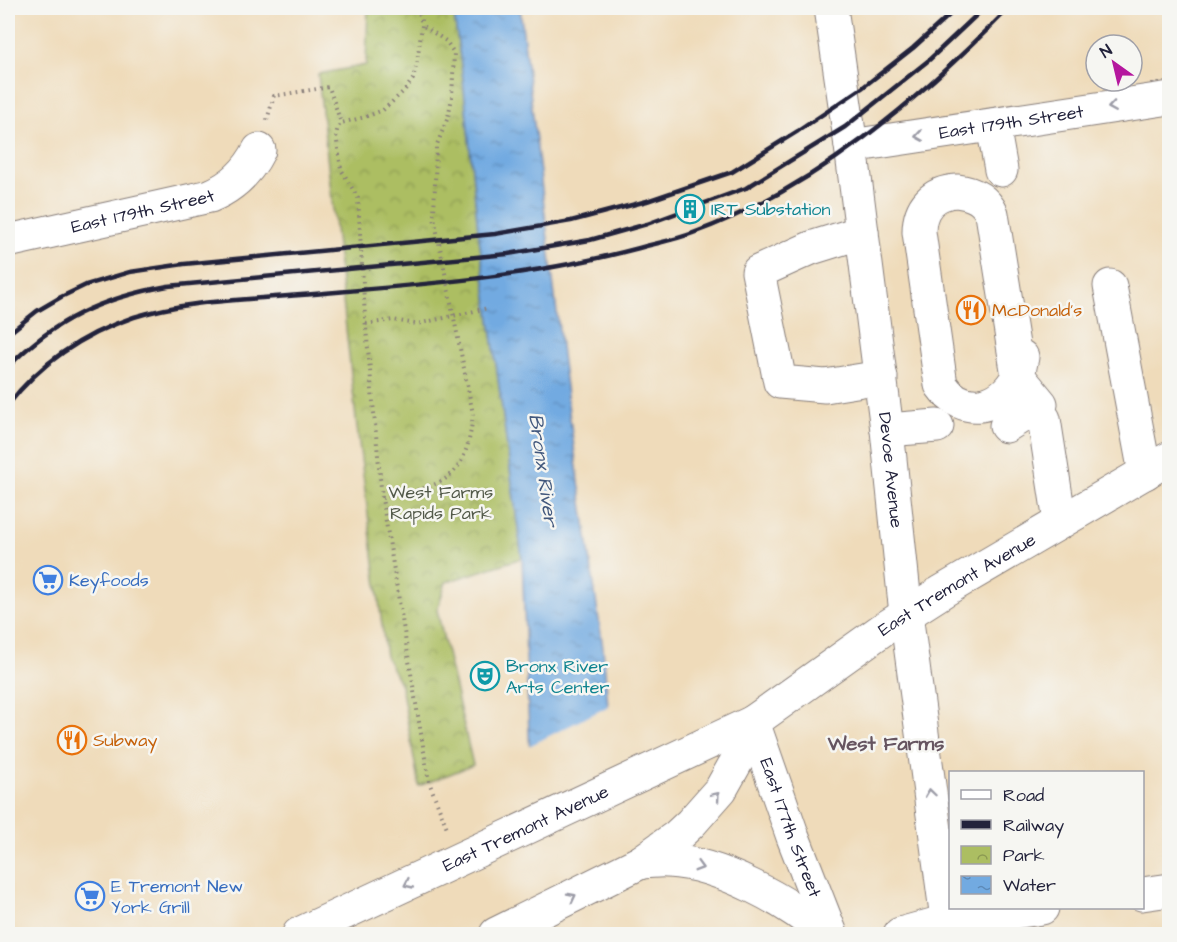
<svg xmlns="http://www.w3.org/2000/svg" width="1177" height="942" viewBox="0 0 1177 942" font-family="'Architects Daughter',sans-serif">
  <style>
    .park { fill: url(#park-crowns); stroke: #67704e; stroke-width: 1.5 }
    .water { fill: url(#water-ripples); stroke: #4a668e; stroke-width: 1.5 }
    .pier { fill: #efdbba }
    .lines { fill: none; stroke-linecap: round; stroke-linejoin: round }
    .minor-casing { stroke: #887e7a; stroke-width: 35 }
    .major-casing { stroke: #887e7a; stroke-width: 35 }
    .path { stroke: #887e7a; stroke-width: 4; stroke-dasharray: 1.5 4.5; stroke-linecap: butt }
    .minor { stroke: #fff; stroke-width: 33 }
    .major { stroke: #fff; stroke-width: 33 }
    .rail { stroke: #22223b; stroke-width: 4.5 }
    .oneway { stroke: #9c9ca7 }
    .labels { text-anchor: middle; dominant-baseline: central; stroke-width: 5; stroke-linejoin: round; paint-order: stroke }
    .street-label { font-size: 18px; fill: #22223b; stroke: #f6f6f2 }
    .culture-label { font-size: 18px; fill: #0d838f; stroke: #f6f6f2; text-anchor: start }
    .food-label { font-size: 18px; fill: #c56008; stroke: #f6f6f2; text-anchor: start }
    .park-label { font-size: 18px; fill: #525949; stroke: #f6f6f2 }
    .shop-label { font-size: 18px; fill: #366cbe; stroke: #f6f6f2; text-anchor: start }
    .water-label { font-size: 20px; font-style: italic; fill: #42587d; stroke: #f6f6f2 }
    .neighbourhood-label { font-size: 20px; font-weight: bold; fill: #665560; stroke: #f6f6f2 }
  </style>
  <defs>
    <pattern id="park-crowns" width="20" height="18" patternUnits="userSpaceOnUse" patternTransform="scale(1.5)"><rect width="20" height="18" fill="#acbe62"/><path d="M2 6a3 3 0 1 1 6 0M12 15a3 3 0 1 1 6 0" fill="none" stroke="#8c9a52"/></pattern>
    <pattern id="water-ripples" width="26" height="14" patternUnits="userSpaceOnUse" patternTransform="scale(1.5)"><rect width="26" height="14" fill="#72aae1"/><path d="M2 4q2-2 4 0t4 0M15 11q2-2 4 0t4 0" fill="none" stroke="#5d8ab8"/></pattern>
  </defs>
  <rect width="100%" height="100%" fill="#f6f6f2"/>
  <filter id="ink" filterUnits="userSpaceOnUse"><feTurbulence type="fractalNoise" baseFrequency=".0167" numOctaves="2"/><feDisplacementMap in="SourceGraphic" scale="12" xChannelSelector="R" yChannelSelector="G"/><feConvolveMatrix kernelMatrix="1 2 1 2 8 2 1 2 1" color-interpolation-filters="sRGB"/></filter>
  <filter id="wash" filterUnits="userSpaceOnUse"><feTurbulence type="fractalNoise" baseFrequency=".008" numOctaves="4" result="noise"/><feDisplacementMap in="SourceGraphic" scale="24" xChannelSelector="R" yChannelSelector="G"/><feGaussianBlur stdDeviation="1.35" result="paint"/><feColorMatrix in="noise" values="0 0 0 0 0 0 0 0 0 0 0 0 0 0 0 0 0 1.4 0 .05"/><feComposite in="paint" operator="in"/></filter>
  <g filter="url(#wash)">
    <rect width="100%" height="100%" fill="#efdbba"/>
    <path class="park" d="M368,8h85l10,71 15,151 44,328 -76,24 -9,28 36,155 -54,21 -18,-101 -15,-28 -30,-238 -38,-345 48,-9z"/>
    <path class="water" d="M453,8h67l49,404 34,236 5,58 14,228h-85l-15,-376 -44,-328 -15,-151z"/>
    <path class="pier" d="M611,705l14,229h-91l-7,-187z"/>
  </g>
  <g filter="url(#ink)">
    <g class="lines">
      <g class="minor-casing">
        <g id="minor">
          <path id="s1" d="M831,8l20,138 36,284 19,184 43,320"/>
          <path d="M993,125l8,45"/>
          <path id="s2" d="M851,146l319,-48"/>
          <path d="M957,191c17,2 28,8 35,23l26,162c-17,33 -55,41 -77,9l-22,-153c0,-25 14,-40 38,-41z"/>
          <path d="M862,232l-51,16 -53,24 22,110 45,4 56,-9"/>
          <path id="s3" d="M8,241l202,-45c22,-9 38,-24 49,-46"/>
          <path d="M1110,286l35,187"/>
          <path d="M1044,419l16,103"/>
          <path d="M1006,426l35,-22 -23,-28 4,-19"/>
          <path d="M887,430l50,-4"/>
          <path d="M1142,894l28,-4"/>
          <path d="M900,934l47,-13 95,-13"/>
        </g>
      </g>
      <g class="major-casing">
        <g id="major">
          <path id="s4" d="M753,722l40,115 38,97"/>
          <path d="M641,862c9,0 18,-2 27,-1 50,2 121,40 157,73"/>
          <path id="s5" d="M299,934l454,-212 129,-92 61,-39 227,-133"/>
          <path d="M496,934l145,-72 35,-25 15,-14 30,-34 18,-32 14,-35"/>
        </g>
      </g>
      <g class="path">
        <path d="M418,8l4,17 -5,37 -4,17 -9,12 -21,19 -18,7 -24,6 -3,4 -2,8 5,34 17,29 7,119 17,181 47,284 18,46"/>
        <path d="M267,120l7,-24 55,-9 12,36"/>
        <path d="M366,324l27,-4 24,4 71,-16"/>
        <path d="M382,498c61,-13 84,-15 91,-84l-39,-197 2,-70 12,-30 4,-19 2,-45 -8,-12 -24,-16"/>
      </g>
      <use href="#minor" class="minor"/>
      <use href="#major" class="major"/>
      <g class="rail">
        <path d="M8,334l29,-23 24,-14 25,-12 44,-13 54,-8 311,-30 76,-13 76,-20 85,-29 66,-41 64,-43 51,-40 44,-40"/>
        <path d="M8,367c47,-48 94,-69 160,-81l340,-32 82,-14 57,-16 99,-36 99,-61 84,-67 55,-52"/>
        <path d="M8,405c32,-42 76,-71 126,-88 53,-17 111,-17 167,-22 114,-10 227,-17 338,-47 17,-5 36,-8 54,-15 122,-44 227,-134 316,-225"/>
      </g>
    </g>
    <defs><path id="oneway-chevron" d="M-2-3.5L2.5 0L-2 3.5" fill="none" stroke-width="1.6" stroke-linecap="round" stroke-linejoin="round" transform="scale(1.5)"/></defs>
    <g class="oneway">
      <use href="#oneway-chevron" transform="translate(1112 107) rotate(171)"/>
      <use href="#oneway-chevron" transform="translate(919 136) rotate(171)"/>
      <use href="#oneway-chevron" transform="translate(930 793) rotate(-98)"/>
      <use href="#oneway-chevron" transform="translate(716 796) rotate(-50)"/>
      <use href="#oneway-chevron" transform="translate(699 867) rotate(16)"/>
      <use href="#oneway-chevron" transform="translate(408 884) rotate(155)"/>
      <use href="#oneway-chevron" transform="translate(572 897) rotate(-27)"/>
    </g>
  </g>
  <defs>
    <g id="building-ring" transform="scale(1.5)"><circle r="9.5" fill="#f6f6f2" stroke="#0f9aa8" stroke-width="1.5"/><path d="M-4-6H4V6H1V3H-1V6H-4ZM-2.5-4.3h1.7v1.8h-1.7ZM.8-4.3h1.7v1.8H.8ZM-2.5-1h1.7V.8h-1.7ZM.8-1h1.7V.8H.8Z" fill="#0f9aa8"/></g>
    <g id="restaurant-ring" transform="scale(1.5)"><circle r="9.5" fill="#f6f6f2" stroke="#e8710a" stroke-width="1.5"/><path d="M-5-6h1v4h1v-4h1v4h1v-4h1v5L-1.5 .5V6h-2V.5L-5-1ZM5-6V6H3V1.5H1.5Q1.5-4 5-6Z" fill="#e8710a"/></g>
    <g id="supermarket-ring" transform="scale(1.5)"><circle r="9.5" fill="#f6f6f2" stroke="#3f7fe0" stroke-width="1.5"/><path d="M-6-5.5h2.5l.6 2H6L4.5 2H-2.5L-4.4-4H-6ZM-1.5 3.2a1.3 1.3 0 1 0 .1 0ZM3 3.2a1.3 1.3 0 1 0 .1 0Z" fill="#3f7fe0"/></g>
    <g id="theatre-ring" transform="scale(1.5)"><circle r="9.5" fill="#f6f6f2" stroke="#0f9aa8" stroke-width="1.5"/><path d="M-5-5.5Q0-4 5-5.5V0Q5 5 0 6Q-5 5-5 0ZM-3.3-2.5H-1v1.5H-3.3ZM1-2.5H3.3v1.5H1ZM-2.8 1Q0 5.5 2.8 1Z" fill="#0f9aa8"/></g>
  </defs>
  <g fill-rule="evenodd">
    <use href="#building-ring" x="690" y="209"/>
    <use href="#restaurant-ring" x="971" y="310"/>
    <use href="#supermarket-ring" x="48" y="580"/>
    <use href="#theatre-ring" x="485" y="676"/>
    <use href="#restaurant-ring" x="72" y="740"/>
    <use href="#supermarket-ring" x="90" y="896"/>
  </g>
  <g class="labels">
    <g class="street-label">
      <text stroke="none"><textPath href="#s2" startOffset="162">East 179th Street</textPath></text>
      <text stroke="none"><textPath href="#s3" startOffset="138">East 179th Street</textPath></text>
      <text stroke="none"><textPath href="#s1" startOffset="466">Devoe Avenue</textPath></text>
      <text stroke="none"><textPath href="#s5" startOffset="747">East Tremont Avenue</textPath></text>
      <text stroke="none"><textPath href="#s5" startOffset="250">East Tremont Avenue</textPath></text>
      <text stroke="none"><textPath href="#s4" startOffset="112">East 177th Street</textPath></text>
    </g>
    <g class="culture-label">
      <text x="711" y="209">IRT Substation</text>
      <text x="506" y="666">Bronx River<tspan x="506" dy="21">Arts Center</tspan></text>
    </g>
    <g class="food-label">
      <text x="992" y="310">McDonald's</text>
      <text x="93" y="740">Subway</text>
    </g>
    <g class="park-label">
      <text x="441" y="492">West Farms<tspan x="441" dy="21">Rapids Park</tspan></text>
    </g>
    <g class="shop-label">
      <text x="69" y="580">Keyfoods</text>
      <text x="111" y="886">E Tremont New<tspan x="111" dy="21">York Grill</tspan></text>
    </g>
    <g class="water-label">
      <text transform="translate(543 470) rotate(82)">Bronx River</text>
    </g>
    <g class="neighbourhood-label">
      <text x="886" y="744">West Farms</text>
    </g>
  </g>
  <rect width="1177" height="942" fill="none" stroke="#f6f6f2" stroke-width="30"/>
  <rect x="949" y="771" width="195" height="138" fill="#f6f6f2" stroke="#a1a1a9" stroke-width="1.5"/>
  <rect x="961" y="790" width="30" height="9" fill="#ffffff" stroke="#a1a1a9" stroke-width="1.5"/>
  <text x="1003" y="801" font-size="18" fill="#22223b">Road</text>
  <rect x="961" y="820" width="30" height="9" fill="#22223b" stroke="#a1a1a9" stroke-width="1.5"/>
  <text x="1003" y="831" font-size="18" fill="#22223b">Railway</text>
  <rect x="961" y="846" width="30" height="18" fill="url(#park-crowns)" stroke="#a1a1a9" stroke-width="1.5"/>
  <text x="1003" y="861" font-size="18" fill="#22223b">Park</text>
  <rect x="961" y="876" width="30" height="18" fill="url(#water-ripples)" stroke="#a1a1a9" stroke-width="1.5"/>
  <text x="1003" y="891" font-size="18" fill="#22223b">Water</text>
  <g transform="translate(1114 63) rotate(326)"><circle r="28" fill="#f6f6f2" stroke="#a1a1a9" stroke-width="1.5"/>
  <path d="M0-4.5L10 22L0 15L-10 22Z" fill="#b5179e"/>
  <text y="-9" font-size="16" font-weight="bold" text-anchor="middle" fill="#22223b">N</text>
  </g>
</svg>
